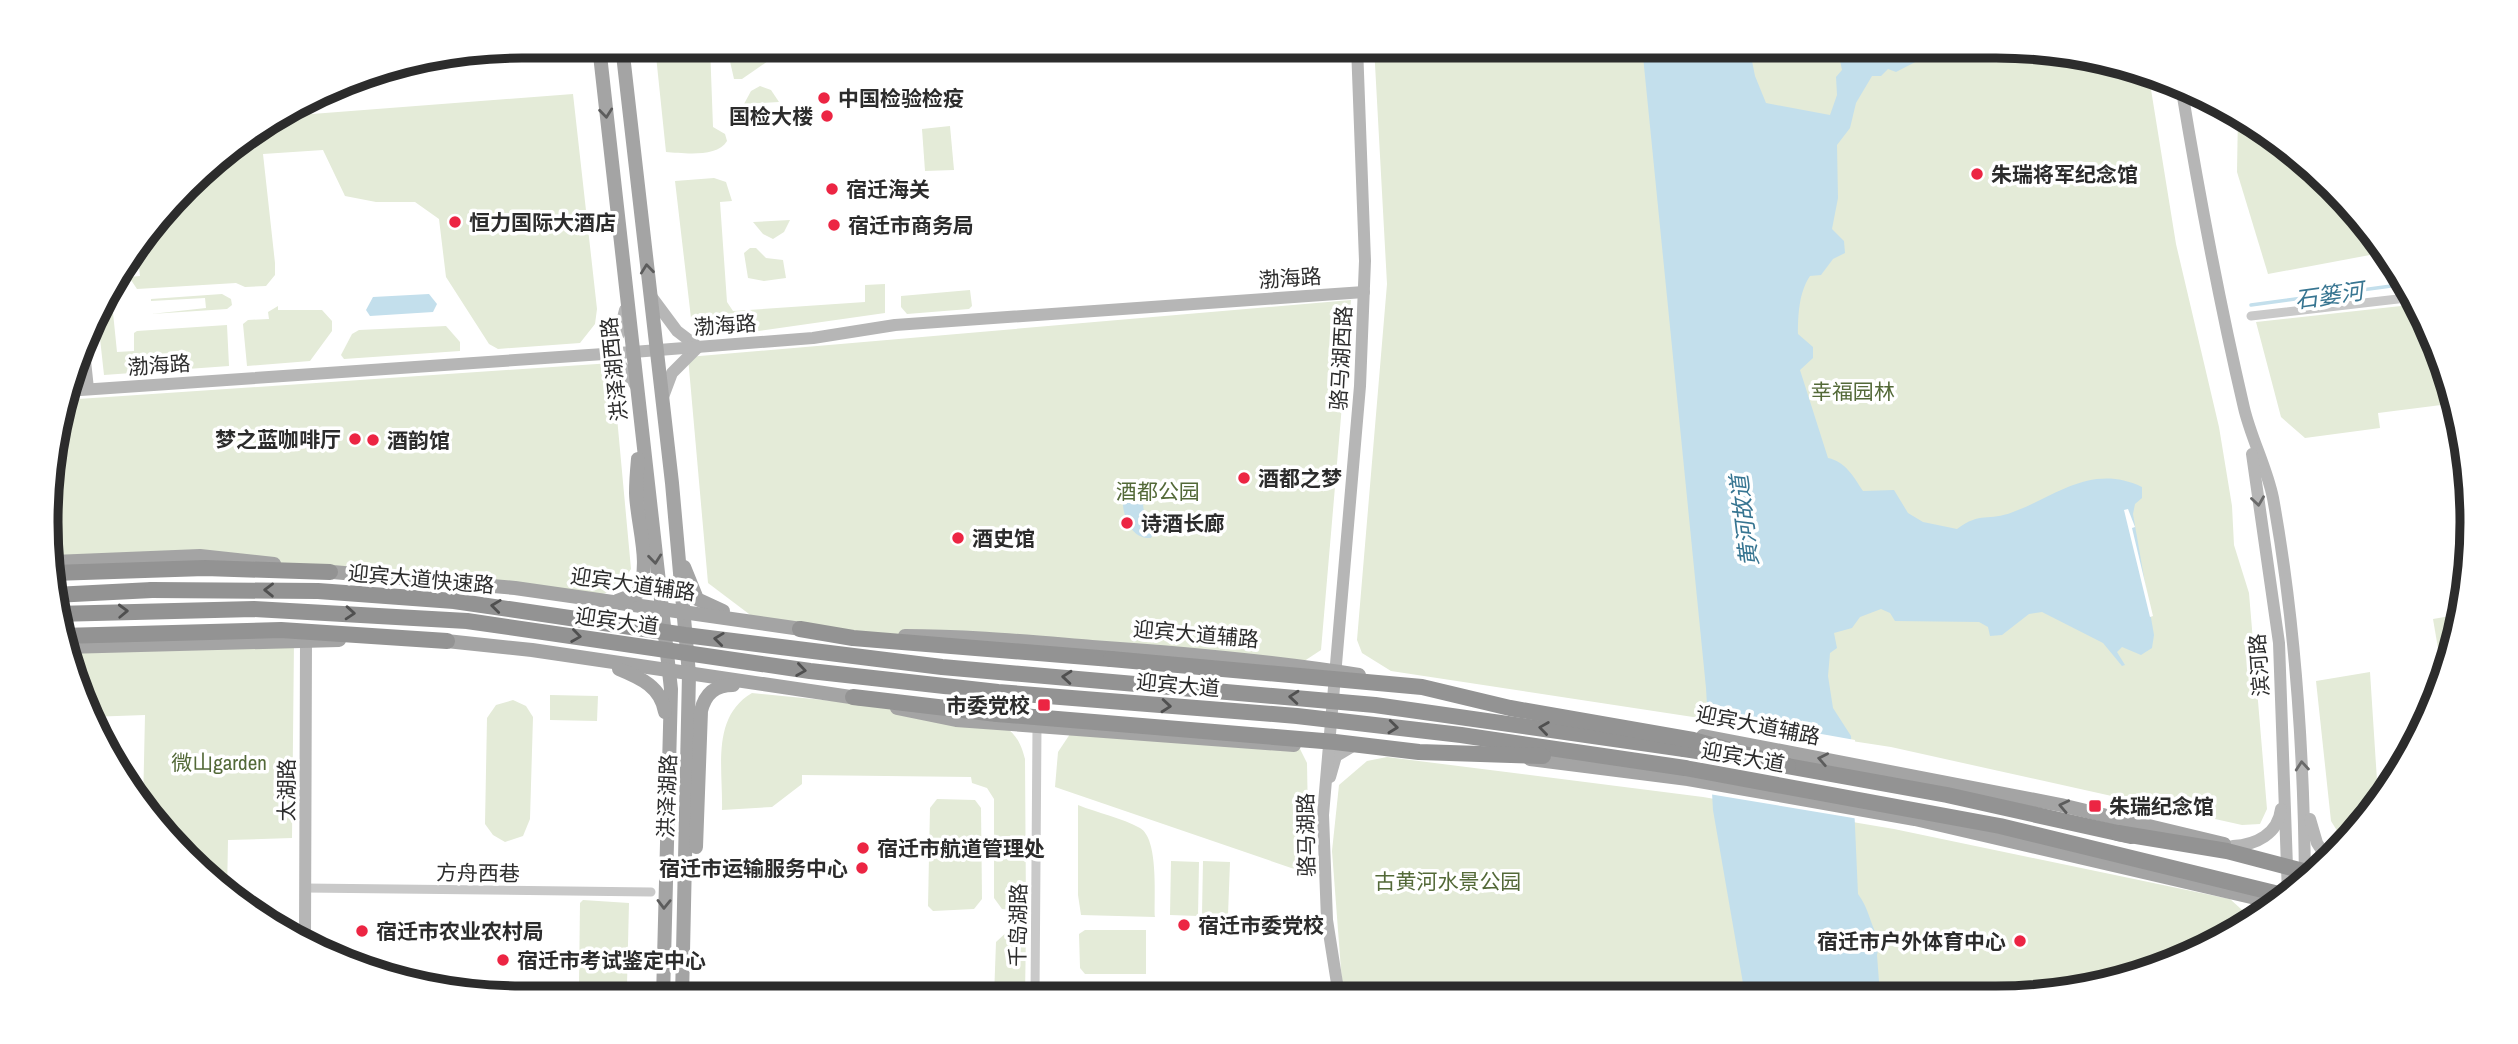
<svg xmlns="http://www.w3.org/2000/svg" width="2518" height="1044" viewBox="0 0 2518 1044" font-family="'Archivo Narrow','Noto Sans SC',sans-serif">
  <style>
    .green { fill: #e4ebd8 }
    .water { fill: #c3dfec }
    .pier { fill: #fff }
    .lines { fill: none; stroke-linecap: round; stroke-linejoin: round }
    .stream { stroke: #c3dfec; stroke-width: 3.5 }
    .street { stroke: #c9c9c9; stroke-width: 9 }
    .secondary { stroke: #b6b6b6; stroke-width: 12 }
    .primary { stroke: #a4a4a4; stroke-width: 14 }
    .highway { stroke: #939393; stroke-width: 16 }
    .highway-bridge { stroke: #939393; stroke-width: 16 }
    .oneway { stroke: #5c5c5c }
    .oneway2 { stroke: #6a6a6a }
    .oneway3 { stroke: #505050 }
    .poi-dot { fill: #ec2543; stroke: #fff; stroke-width: 2.5 }
    .labels { text-anchor: middle; dominant-baseline: central; stroke-width: 7; stroke-linejoin: round; paint-order: stroke }
    .poi-label { font-size: 21px; font-weight: bold; fill: #2c2c2c; stroke: #fff; text-anchor: start }
    .street-label { font-size: 21px; fill: #2c2c2c; stroke: #fff }
    .park-label { font-size: 21px; fill: #536938; stroke: #fff }
    .water-label { font-size: 23px; font-style: italic; fill: #377591; stroke: #fff }
    .rim { fill: none; stroke: #2c2c2c; stroke-width: 9 }
  </style>
  <rect width="100%" height="100%" fill="#fff"/>
  <g class="green">
    <path d="M655,46h55l3,81 12,7 2,7c-10,17 -44,12 -61,11z"/>
    <path d="M737,46h28l3,15 -26,18h-8l-5,-22z"/>
    <path d="M1374,46h622l152,25 28,173 43,183 13,79 2,39 15,48 18,216 -7,15 -18,1 -351,-78 -500,-76 -29,-18 -5,-13 30,-356z"/>
    <path d="M760,86l11,4 8,12 -35,2 7,-13z"/>
    <path d="M573,94l24,215 -2,15 -15,19 -82,6 -9,-5 -43,-67 -7,-58 -24,-17h-39l-31,-6 -22,-46 -60,4 12,109v12l-9,11 -21,1 -9,-4 -99,6 -8,-12 11,-1 -3,-26 71,-87 65,-46z"/>
    <path d="M2238,112c56,40 112,81 148,140l-118,22 -31,-102z"/>
    <path d="M950,126l4,44 -29,1 -3,-42z"/>
    <path d="M714,178l12,4 6,19 -12,1 7,100 6,9 132,-9v-17l20,-1v29l-155,22 -32,-3 -7,-14 -16,-137z"/>
    <path d="M790,220l-6,12 -11,7 -10,-5 -10,-12z"/>
    <path d="M750,248h6l10,10 17,2 3,18 -22,3 -16,-3 -4,-25z"/>
    <path d="M110,283l7,69 17,-1v-18l3,-2 90,-6 2,41 -125,9 -7,-64z"/>
    <path d="M970,290l2,16 -3,3 -62,5 -6,-7v-11z"/>
    <path d="M222,294l9,5 1,6 -5,4 -76,5 55,-6 -1,-10 -54,3v-2z"/>
    <path d="M1351,300l-30,350 -38,25 -351,-26 -179,-32 -45,-34 -20,-226z"/>
    <path d="M2419,304l38,99 -79,10 2,15 -75,10 -24,-21 -25,-95z"/>
    <path d="M278,306v4h44l10,11v10l-22,30 -63,5 -4,-42 5,-4 21,-1 -1,-7z"/>
    <path d="M446,326l14,16v9l-116,8 -3,-4 11,-21 7,-4z"/>
    <path d="M612,363l19,206 -14,21 -22,6 -151,-20 -391,-6 -3,-111 13,-59z"/>
    <path d="M2462,614l-11,44 -11,2 -7,-41z"/>
    <path d="M62,638l232,2 -2,198 -64,2 -1,54 -84,-88 2,-91 -56,2z"/>
    <path d="M2370,672l8,124 5,1 -39,45 -13,-21 -15,-140z"/>
    <path d="M752,693l235,23c22,12 32,18 38,43l1,152 -24,-2 -8,-11v-99l-7,-11 -15,-5 -1,-6 -169,-2v9l-30,23 -50,3c1,-42 -11,-93 30,-117z"/>
    <path d="M550,695l48,1 -1,25 -47,-1z"/>
    <path d="M513,700l13,6 7,11 -3,102 -7,17 -18,6 -12,-7 -8,-11 2,-106 9,-13z"/>
    <path d="M1072,731l227,16 8,16 2,111 -254,-87 3,-35z"/>
    <path d="M1387,757l316,40 191,32 336,70 22,20 -46,31 -147,44 -716,2 -11,-145 7,-66 28,-24z"/>
    <path d="M937,799l38,1 6,8 1,91 -8,10 -41,2 -5,-5 2,-98z"/>
    <path d="M1078,805c20,8 44,13 62,23 19,11 14,69 15,89l-74,-2 -3,-20z"/>
    <path d="M1171,861l28,1 -1,54 -28,-1z"/>
    <path d="M1203,861l27,1 -2,53 -26,-1z"/>
    <path d="M583,900l46,3 -2,82 -48,-1 1,-81z"/>
    <path d="M1026,929l-1,68h-31l2,-55 13,-12z"/>
    <path d="M1085,930h61v44h-61l-5,-6 -1,-34z"/>
  </g>
  <g class="water">
    <path d="M1642,46h107l6,30 11,27 64,12 7,-20 -1,-18 6,-7 -5,-24h67l23,10 -31,16 -8,-3 -7,7h-9l-16,27 -6,25 -13,17 1,53 -6,31 12,12 1,12 -12,6 -12,16 -11,1c-11,16 -12,39 -12,58l15,13v11l-13,12 28,88c18,4 25,18 35,33l31,-1 14,23 15,9 34,7c24,-18 31,-7 56,-17 43,-16 79,-49 129,-25v11l-7,6 -2,10 21,121 -2,13 -11,7 -19,-8 -5,5 8,13 -3,1 -19,-23 -61,-31 -13,2 -27,21 -12,1 -2,-9 -9,-5 -84,-1 -5,-8 -9,-4 -21,8 -8,11 -18,5 3,15 -7,5 -2,23 5,32 18,28 7,158c11,14 12,31 22,47l-3,14 3,40h-135l-32,-185 -7,-122z"/>
    <path d="M429,294l8,10 -4,8 -63,4 -4,-6 7,-13z"/>
    <path d="M1132,484c17,6 8,17 13,30 2,6 7,10 11,14l-5,10c-23,2 -31,-30 -28,-48z"/>
  </g>
  <g class="pier">
    <path d="M2128,509l7,18 -3,1 21,88 -3,1 -26,-107z"/>
    <path d="M1704,713l151,27 4,79 -150,-25z"/>
  </g>
  <g class="lines">
    <g class="stream">
      <path d="M1927,56l21,-10"/>
      <path d="M2251,305l155,-21"/>
    </g>
    <g class="street">
      <path d="M2251,316l164,-19"/>
      <path d="M305,888l346,4"/>
      <path d="M1035,997l2,-270"/>
    </g>
    <g class="secondary">
      <path d="M2181,85c18,109 38,216 63,323 7,30 23,60 29,90 23,127 31,258 32,386"/>
      <path d="M651,296l26,35 21,16 -26,26 -9,24"/>
      <path d="M625,310l-6,24 -15,20 16,10 16,22"/>
      <path d="M83,342l5,47"/>
      <path d="M71,369l2,21"/>
      <path d="M66,391l567,-39 180,-14 82,-13 469,-33"/>
      <path d="M2252,454l27,189 9,252"/>
      <path d="M1330,777l6,-21 20,-12"/>
      <path d="M2310,819l7,24 11,17"/>
      <path d="M2233,846c23,-1 45,-12 48,-37"/>
      <path d="M305,939l1,-298"/>
      <path d="M1339,996l-12,-76 -4,-105 37,-429 5,-125 -8,-215"/>
    </g>
    <g class="primary">
      <path d="M599,46l72,643 -8,309"/>
      <path d="M622,46l50,437 17,191 -7,324"/>
      <path d="M53,562l147,-6 74,8"/>
      <path d="M684,567l13,32 26,12"/>
      <path d="M321,571l194,17 293,42"/>
      <path d="M617,601l21,-8c14,-29 -1,-68 -2,-100 0,-11 1,-23 2,-34"/>
      <path d="M905,636c63,0 125,6 187,11 90,6 178,14 267,28"/>
      <path d="M437,640l95,10 332,49"/>
      <path d="M64,647l275,-7"/>
      <path d="M619,669c22,9 42,18 46,43"/>
      <path d="M897,708l59,12 338,25"/>
      <path d="M1703,736l358,69 163,39"/>
      <path d="M1530,759l158,20 227,40 362,84"/>
      <path d="M696,847l5,-136c4,-17 14,-26 32,-26"/>
    </g>
    <g class="highway">
      <path d="M53,573l152,-5 125,4"/>
      <path d="M54,595l98,-5"/>
      <path d="M800,629l53,9 258,21"/>
      <path d="M61,636l220,-6 166,11"/>
      <path d="M853,697l144,17"/>
      <path d="M1684,749l46,7"/>
      <path d="M1776,764l171,31 184,41"/>
      <path d="M1685,768l315,58 287,70"/>
    </g>
    <g class="highway-bridge">
      <path d="M152,590l166,1 136,10 231,34 257,32 433,38 309,44"/>
      <path d="M55,614l199,-5 213,12 343,50 188,21 299,24 164,19 224,33"/>
      <path d="M1111,659l311,28 88,21 183,32 95,26"/>
      <path d="M997,714l338,28 84,10 124,4"/>
      <path d="M2118,833l109,18 88,23"/>
    </g>
  </g>
  <defs><path id="oneway-chevron" d="M-2-3.5L2.5 0L-2 3.5" fill="none" stroke-width="1.6" stroke-linecap="round" stroke-linejoin="round" transform="scale(1.75)"/></defs>
  <g class="oneway">
    <use href="#oneway-chevron" transform="translate(606 113) rotate(84)"/>
    <use href="#oneway-chevron" transform="translate(647 269) rotate(-96)"/>
    <use href="#oneway-chevron" transform="translate(655 559) rotate(84)"/>
    <use href="#oneway-chevron" transform="translate(1823 759) rotate(-169)"/>
    <use href="#oneway-chevron" transform="translate(2064 806) rotate(-168)"/>
    <use href="#oneway-chevron" transform="translate(664 904) rotate(91)"/>
  </g>
  <g class="oneway2">
    <use href="#oneway-chevron" transform="translate(2258 501) rotate(82)"/>
    <use href="#oneway-chevron" transform="translate(2302 766) rotate(-95)"/>
  </g>
  <g class="oneway3">
    <use href="#oneway-chevron" transform="translate(269 590) rotate(-179)"/>
    <use href="#oneway-chevron" transform="translate(496 606) rotate(-173)"/>
    <use href="#oneway-chevron" transform="translate(123 611) rotate(-2)"/>
    <use href="#oneway-chevron" transform="translate(350 613) rotate(4)"/>
    <use href="#oneway-chevron" transform="translate(576 636) rotate(8)"/>
    <use href="#oneway-chevron" transform="translate(719 639) rotate(-173)"/>
    <use href="#oneway-chevron" transform="translate(801 670) rotate(8)"/>
    <use href="#oneway-chevron" transform="translate(1067 677) rotate(-175)"/>
    <use href="#oneway-chevron" transform="translate(1294 697) rotate(-175)"/>
    <use href="#oneway-chevron" transform="translate(1166 706) rotate(5)"/>
    <use href="#oneway-chevron" transform="translate(1393 727) rotate(6)"/>
    <use href="#oneway-chevron" transform="translate(1544 728) rotate(-172)"/>
  </g>
  <g class="poi-dot">
    <circle cx="824" cy="98" r="7"/>
    <circle cx="827" cy="116" r="7"/>
    <circle cx="1977" cy="174" r="7"/>
    <circle cx="832" cy="189" r="7"/>
    <circle cx="455" cy="222" r="7"/>
    <circle cx="834" cy="225" r="7"/>
    <circle cx="355" cy="439" r="7"/>
    <circle cx="373" cy="440" r="7"/>
    <circle cx="1244" cy="478" r="7"/>
    <circle cx="1127" cy="523" r="7"/>
    <circle cx="958" cy="538" r="7"/>
    <rect x="1037" y="698" width="14" height="14" rx="3.5"/>
    <rect x="2088" y="799" width="14" height="14" rx="3.5"/>
    <circle cx="863" cy="848" r="7"/>
    <circle cx="862" cy="868" r="7"/>
    <circle cx="1184" cy="925" r="7"/>
    <circle cx="362" cy="931" r="7"/>
    <circle cx="2020" cy="941" r="7"/>
    <circle cx="503" cy="960" r="7"/>
  </g>
  <g class="labels">
    <g class="poi-label">
      <text x="838" y="98">中国检验检疫</text>
      <text x="813" y="116" text-anchor="end">国检大楼</text>
      <text x="1991" y="174">朱瑞将军纪念馆</text>
      <text x="846" y="189">宿迁海关</text>
      <text x="469" y="222">恒力国际大酒店</text>
      <text x="848" y="225">宿迁市商务局</text>
      <text x="341" y="439" text-anchor="end">梦之蓝咖啡厅</text>
      <text x="387" y="440">酒韵馆</text>
      <text x="1258" y="478">酒都之梦</text>
      <text x="1141" y="523">诗酒长廊</text>
      <text x="972" y="538">酒史馆</text>
      <text x="1030" y="705" text-anchor="end">市委党校</text>
      <text x="2109" y="806">朱瑞纪念馆</text>
      <text x="877" y="848">宿迁市航道管理处</text>
      <text x="848" y="868" text-anchor="end">宿迁市运输服务中心</text>
      <text x="1198" y="925">宿迁市委党校</text>
      <text x="376" y="931">宿迁市农业农村局</text>
      <text x="2006" y="941" text-anchor="end">宿迁市户外体育中心</text>
      <text x="517" y="960">宿迁市考试鉴定中心</text>
    </g>
    <g class="street-label">
      <text transform="translate(1290 278) rotate(-4)">渤海路</text>
      <text transform="translate(725 325) rotate(-4)">渤海路</text>
      <text transform="translate(1341 358) rotate(-87)">骆马湖西路</text>
      <text transform="translate(159 365) rotate(-4)">渤海路</text>
      <text transform="translate(614 369) rotate(-96)">洪泽湖西路</text>
      <text transform="translate(421 579) rotate(5)">迎宾大道快速路</text>
      <text transform="translate(633 584) rotate(8)">迎宾大道辅路</text>
      <text transform="translate(617 621) rotate(8)">迎宾大道</text>
      <text transform="translate(1196 634) rotate(5)">迎宾大道辅路</text>
      <text transform="translate(2259 665) rotate(-94)">滨河路</text>
      <text transform="translate(1178 685) rotate(5)">迎宾大道</text>
      <text transform="translate(1758 725) rotate(11)">迎宾大道辅路</text>
      <text transform="translate(1743 757) rotate(10)">迎宾大道</text>
      <text transform="translate(286 790) rotate(-90)">太湖路</text>
      <text transform="translate(667 796) rotate(-88)">洪泽湖路</text>
      <text transform="translate(1306 835) rotate(-91)">骆马湖路</text>
      <text transform="translate(478 873) rotate(1)">方舟西巷</text>
      <text transform="translate(1018 925) rotate(-89)">千岛湖路</text>
    </g>
    <g class="park-label">
      <text x="1853" y="391">幸福园林</text>
      <text x="1158" y="491">酒都公园</text>
      <text x="219" y="762">微山garden</text>
      <text x="1448" y="881">古黄河水景公园</text>
    </g>
    <g class="water-label">
      <text transform="translate(2329 295) rotate(-8)">石篓河</text>
      <text transform="translate(1744 521) rotate(-97)">黄河故道</text>
    </g>
  </g>
  <path d="M0 0H2518V1044H0ZM522 58H1996A464 464 0 0 1 2460 522V522A464 464 0 0 1 1996 986H522A464 464 0 0 1 58 522V522A464 464 0 0 1 522 58Z" fill="#fff" fill-rule="evenodd"/>
  <path class="rim" d="M522 58H1996A464 464 0 0 1 2460 522V522A464 464 0 0 1 1996 986H522A464 464 0 0 1 58 522V522A464 464 0 0 1 522 58Z"/>
</svg>
